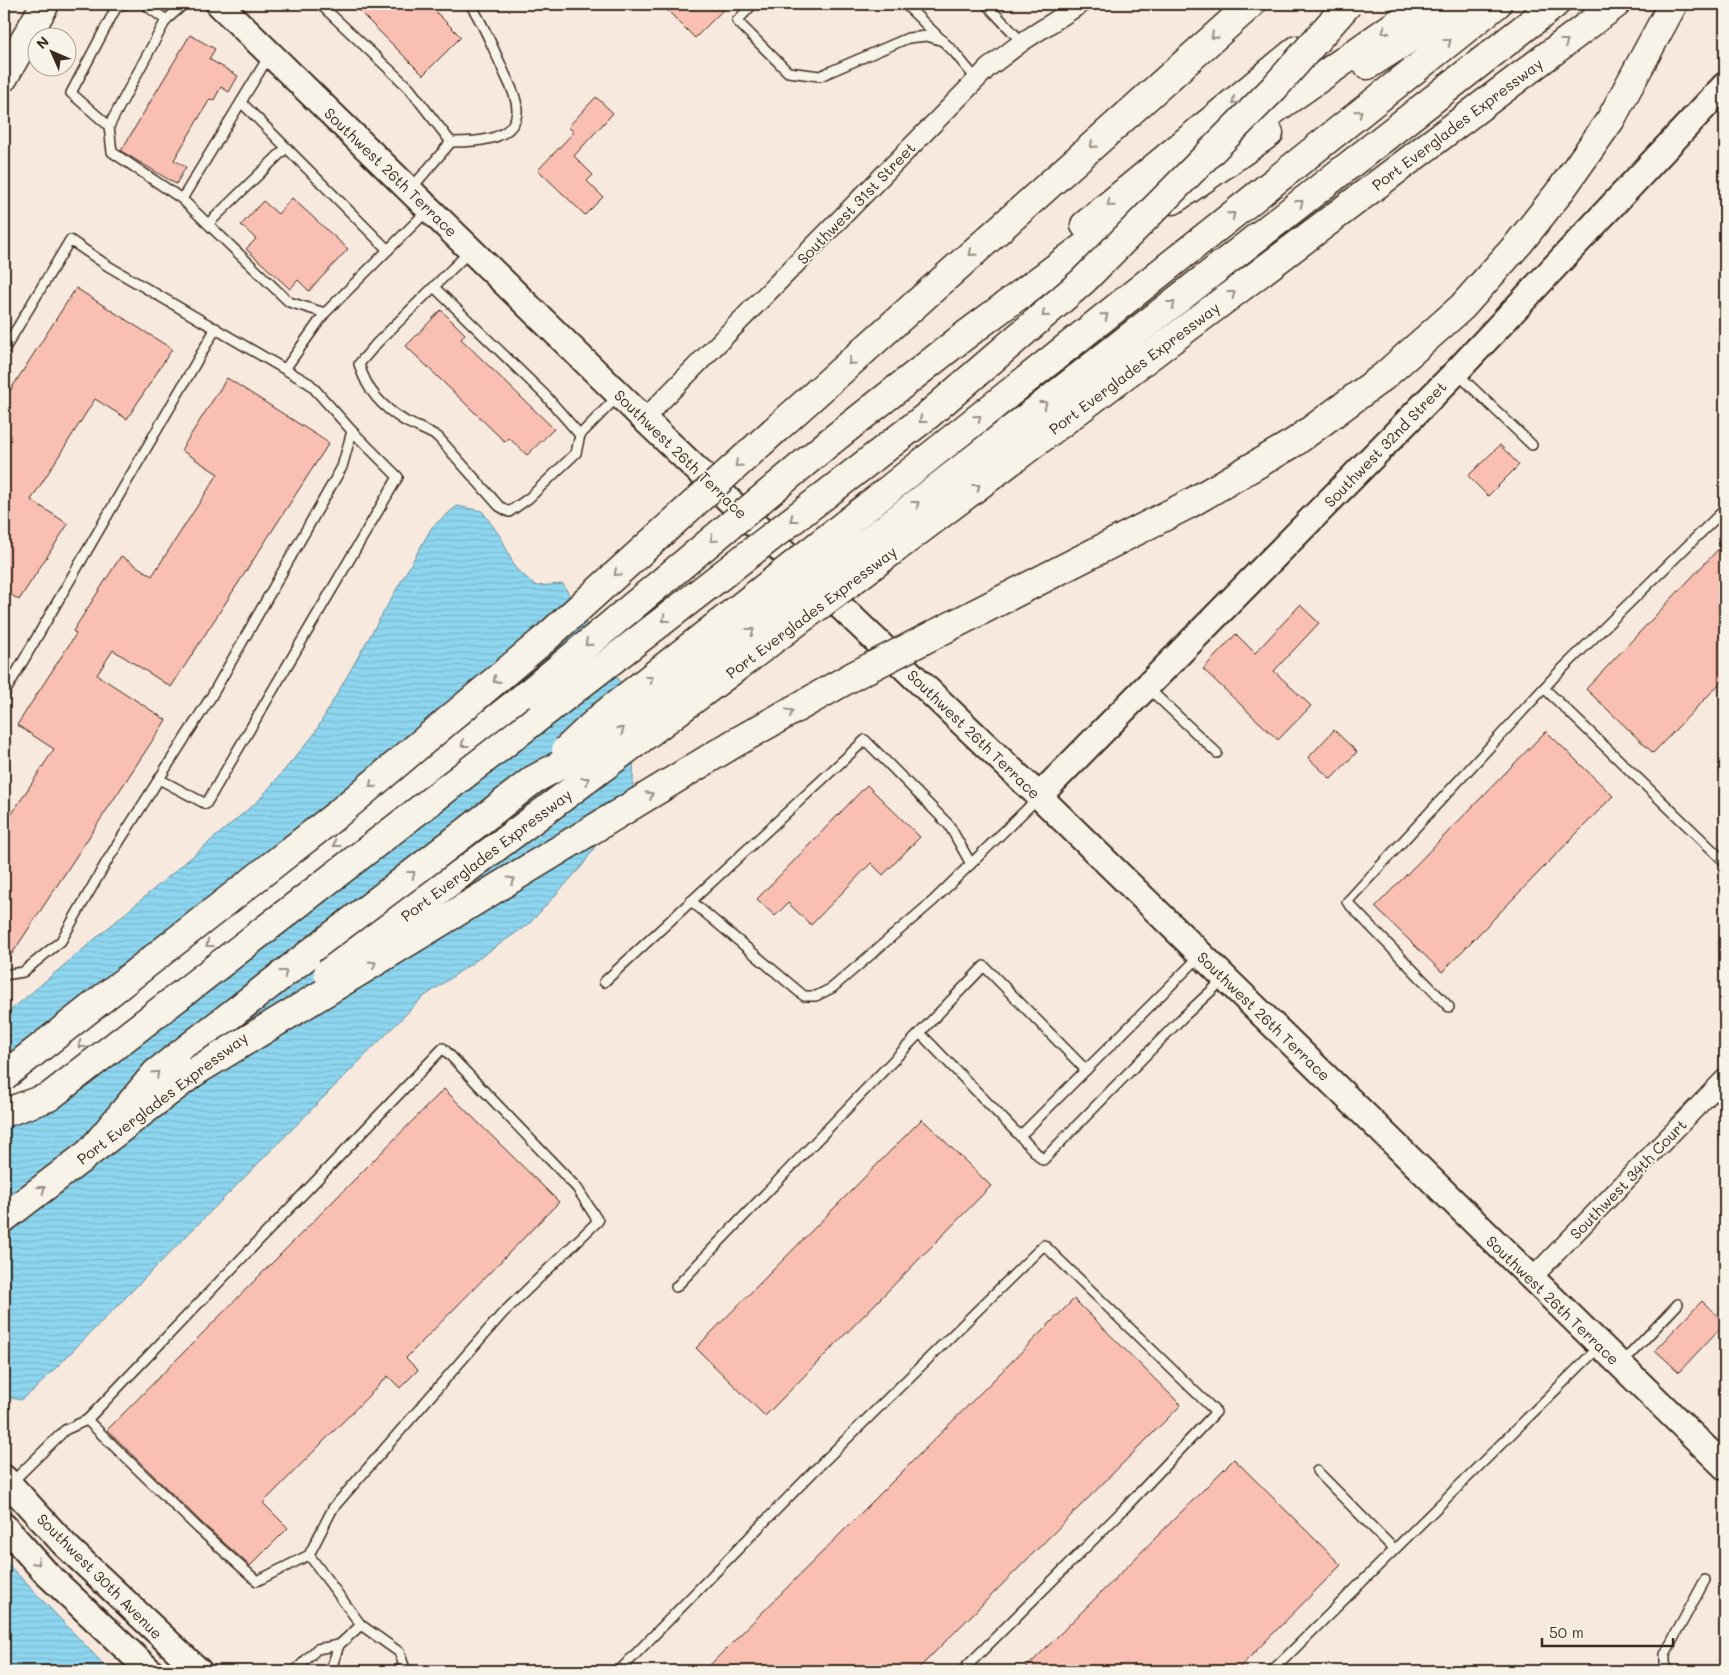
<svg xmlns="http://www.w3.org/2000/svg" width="1729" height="1675" viewBox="0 0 1729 1675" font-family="Mali,sans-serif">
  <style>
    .water { fill: url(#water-rules); stroke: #6d919c }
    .building { fill: #f9bfb2; stroke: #3b2a1e }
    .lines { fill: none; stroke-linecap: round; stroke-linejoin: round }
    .lane-casing { stroke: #3b2a1e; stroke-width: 12 }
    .street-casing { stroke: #3b2a1e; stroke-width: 21 }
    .secondary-casing { stroke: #3b2a1e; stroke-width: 29 }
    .primary-casing { stroke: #3b2a1e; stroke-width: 31 }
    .highway-casing { stroke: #3b2a1e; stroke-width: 31 }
    .lane { stroke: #f7f3e8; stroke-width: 9 }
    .street { stroke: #f7f3e8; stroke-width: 18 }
    .secondary { stroke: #f7f3e8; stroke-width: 25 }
    .primary { stroke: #f7f3e8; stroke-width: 28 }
    .highway { stroke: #f7f3e8; stroke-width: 28 }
    .highway-bridge-casing { stroke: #3b2a1e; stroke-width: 31; stroke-linecap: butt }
    .highway-bridge { stroke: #f7f3e8; stroke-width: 28 }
    .oneway { stroke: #998e83 }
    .labels { text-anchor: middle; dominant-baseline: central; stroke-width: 4; stroke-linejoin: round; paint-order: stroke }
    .street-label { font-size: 15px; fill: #3b2a1e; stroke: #f7f3e8 }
  </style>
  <defs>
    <pattern id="water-rules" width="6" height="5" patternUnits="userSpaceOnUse" patternTransform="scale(1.25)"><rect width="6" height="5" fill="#8ed6f0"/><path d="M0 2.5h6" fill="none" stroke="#7bb8cd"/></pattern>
  </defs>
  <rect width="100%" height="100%" fill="#f7e9dd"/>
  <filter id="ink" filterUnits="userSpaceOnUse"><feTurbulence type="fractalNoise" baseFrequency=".02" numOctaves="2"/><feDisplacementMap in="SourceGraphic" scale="10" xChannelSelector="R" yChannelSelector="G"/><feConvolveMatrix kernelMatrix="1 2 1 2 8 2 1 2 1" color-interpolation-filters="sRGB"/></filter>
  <g filter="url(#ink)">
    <g class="water">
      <path d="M457,506l25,5 20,28 13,29 21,18 27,-2 71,122 -1,81 -50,78 -53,58 -108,75 -388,392 -13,10 -10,-2 -7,-7v-375l255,-216 54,-64 119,-209z"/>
      <path d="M4,1560l106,111h-106z"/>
    </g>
    <g class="building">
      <path d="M352,4h76l33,33 -38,38z"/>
      <path d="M661,4h68l-34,34z"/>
      <path d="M190,35l25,14 -6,10 29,17 -9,16 -8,-5 -7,13 -4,-1 -36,61 12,7 -10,17 -55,-33z"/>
      <path d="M596,97l17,16 -39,43 19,19 -6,6 16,16 -18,18 -47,-45 36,-38 -6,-5z"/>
      <path d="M292,198l56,51 -39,42 -11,-11 -8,9 -44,-40 10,-10 -15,-14 22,-24 15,13z"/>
      <path d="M76,288l96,61 -45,70 -32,-20 -64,101 37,24 -49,76 -15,-10v-190z"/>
      <path d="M441,310l24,24 -4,5 93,90 -27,26 -18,-17 -4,4 -99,-96z"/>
      <path d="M227,378l102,65 -158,244 -58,-37 -16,25 69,45 -162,246v-140l50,-77 -37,-24 59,-91 -3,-3 48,-75 31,20 66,-102 -37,-24z"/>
      <path d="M1500,445l19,20 -31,31 -20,-20z"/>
      <path d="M1725,542v136l-72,75 -67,-64z"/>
      <path d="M1300,605l19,18 -45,48 37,35 -33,34 -75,-71 33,-35 19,19z"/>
      <path d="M1334,730l23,22 -26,27 -23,-21z"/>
      <path d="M1546,731l67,65 -171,176 -67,-65z"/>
      <path d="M867,785l53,52 -37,38 -12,-12 -60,62 -23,-22 -13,13 -18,-17z"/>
      <path d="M444,1089l115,113 -153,156 12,12 -18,18 -12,-12 -125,127 25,25 -38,38 -48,-43 -95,-93z"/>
      <path d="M922,1119l69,67 -226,230 -69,-68z"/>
      <path d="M1074,1299l107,106 -265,266h-212z"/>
      <path d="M1702,1301l23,22 -46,49 -24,-22z"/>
      <path d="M1234,1459l107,106 -105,106h-213z"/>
    </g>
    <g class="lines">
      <g class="lane-casing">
        <g id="lane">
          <path d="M107,4l9,4 8,-4"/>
          <path d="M144,4l22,16"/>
          <path d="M320,4l89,84 42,54 -41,48"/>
          <path d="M753,4l-16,17 51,51 32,4 88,-38 19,-2 13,4"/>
          <path d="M905,4l49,48 23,28"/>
          <path d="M986,4l36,38"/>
          <path d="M269,56l-87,143 107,103 36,11 103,-103"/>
          <path d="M241,102l147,148"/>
          <path d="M109,126l-38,-33 45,-85"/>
          <path d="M451,142c22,0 63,0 66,-30 1,-16 -11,-33 -16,-47 -10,-21 -18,-42 -31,-61"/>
          <path d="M182,199l-70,-47 -3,-26 57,-106 18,-16"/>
          <path d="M208,224l78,-76"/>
          <path d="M435,288l111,108 34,39 -4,18 -47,45 -20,14 -10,-6 -61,-69c-11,-7 -22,-10 -33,-16 -23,-14 -38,-30 -46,-57l18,-21 92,-91"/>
          <path d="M4,350l66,-110 38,26 202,118 42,47 -10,36 -131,230 -104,164 -46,80 -38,31 -19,3"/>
          <path d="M285,369l40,-56"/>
          <path d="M1458,374l74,71"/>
          <path d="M580,435l38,-39"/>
          <path d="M1147,687l70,66"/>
          <path d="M1544,688l181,174"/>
          <path d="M4,694l212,-366"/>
          <path d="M159,779l47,25 192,-327 -46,-46"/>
          <path d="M691,901l113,95h12l16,-8 101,-87 106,-104"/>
          <path d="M604,982l261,-242 84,85 22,39"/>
          <path d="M1449,1007l-102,-105 208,-226 170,-167"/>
          <path d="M920,1033l123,127 139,-142 42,-39"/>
          <path d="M1020,1136l66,-66"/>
          <path d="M676,1287l308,-321 102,104 115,-115"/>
          <path d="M1622,1363l56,-59"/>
          <path d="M1317,1471l77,78"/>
          <path d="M11,1483l54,-53 22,-10"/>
          <path d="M309,1555l-52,26 -59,-53 -111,-108 356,-372 134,140 21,33 -96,93 -169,194 -24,47 52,70"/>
          <path d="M295,1671l22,-22 22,-4"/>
          <path d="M327,1671l5,-5 7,-21 22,-20 38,27 7,19"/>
          <path d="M619,1671l195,-200 230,-226 172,167 -96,101 -158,158"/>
          <path d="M1272,1671l328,-325"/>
          <path d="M1669,1671l-4,-4v-13l40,-74"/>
        </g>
      </g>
      <g class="street-casing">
        <g id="street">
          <path d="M644,419l344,-351 34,-26 59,-38"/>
          <path d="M1531,1279l194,-201"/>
        </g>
      </g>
      <g class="secondary-casing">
        <g id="secondary">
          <path d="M219,4l425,415 395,377 686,671"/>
          <path d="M1039,796l417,-424 269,-287"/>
          <path d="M4,1478l61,67 134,126"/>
          <path d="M4,1526l42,47 104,98"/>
        </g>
      </g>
      <g class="primary-casing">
        <path id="primary" d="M4,77l41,-73"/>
      </g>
      <g class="highway-casing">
        <g id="highway">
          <path d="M1368,65l96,-61"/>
          <path d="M1238,135l187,-131"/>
          <path d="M1173,200l96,-67"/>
          <path d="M1085,225l212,-175"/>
          <path d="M774,431l477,-427"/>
          <path d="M831,441l132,-104 201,-150"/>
          <path d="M858,514l639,-510"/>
          <path d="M878,534l677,-530"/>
          <path d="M896,548l720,-544"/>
          <path d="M4,1106l526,-414"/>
          <path d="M91,1151l65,-78 377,-293"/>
          <path d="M4,1218l192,-147"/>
        </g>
      </g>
      <use href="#lane" class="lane"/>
      <use href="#street" class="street"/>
      <use href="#secondary" class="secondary"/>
      <use href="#primary" class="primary"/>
      <use href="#highway" class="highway"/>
      <g class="highway-bridge-casing">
        <g id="highway-bridge">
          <path d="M530,692l301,-251"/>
          <path d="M566,750l35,-33 257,-203"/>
          <path d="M533,780l83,-46 262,-200"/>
          <path d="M328,973l568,-425"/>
          <path d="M196,1071l537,-327 122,-69 334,-171 106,-62 88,-65 79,-70 57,-64 42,-53 50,-71 62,-115"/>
          <path d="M4,1076l331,-260 212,-179 227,-206"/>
          <path d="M4,1113l45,-16 878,-681 156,-135 191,-193 74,-84"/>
        </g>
      </g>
      <use href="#highway-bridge" class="highway-bridge"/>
    </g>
    <defs><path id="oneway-chevron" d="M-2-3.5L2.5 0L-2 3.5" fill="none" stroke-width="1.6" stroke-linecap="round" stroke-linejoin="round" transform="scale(1.25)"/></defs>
    <g class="oneway">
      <use href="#oneway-chevron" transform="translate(1385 31) rotate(145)"/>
      <use href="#oneway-chevron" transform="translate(1214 36) rotate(138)"/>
      <use href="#oneway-chevron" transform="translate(1448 42) rotate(-38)"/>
      <use href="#oneway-chevron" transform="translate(1565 42) rotate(-37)"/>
      <use href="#oneway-chevron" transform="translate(1235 101) rotate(140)"/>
      <use href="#oneway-chevron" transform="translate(1359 113) rotate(-39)"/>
      <use href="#oneway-chevron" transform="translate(1093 145) rotate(138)"/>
      <use href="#oneway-chevron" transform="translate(1300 203) rotate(-38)"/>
      <use href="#oneway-chevron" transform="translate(1110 204) rotate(141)"/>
      <use href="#oneway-chevron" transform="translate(1232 215) rotate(-39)"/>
      <use href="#oneway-chevron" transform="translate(972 253) rotate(138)"/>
      <use href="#oneway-chevron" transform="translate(1232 294) rotate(-37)"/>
      <use href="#oneway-chevron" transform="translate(1172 304) rotate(-38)"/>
      <use href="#oneway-chevron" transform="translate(1045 314) rotate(139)"/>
      <use href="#oneway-chevron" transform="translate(1105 316) rotate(-39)"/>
      <use href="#oneway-chevron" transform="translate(851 362) rotate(138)"/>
      <use href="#oneway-chevron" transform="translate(1044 404) rotate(-38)"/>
      <use href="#oneway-chevron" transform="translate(978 418) rotate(-39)"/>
      <use href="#oneway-chevron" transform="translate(922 420) rotate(142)"/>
      <use href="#oneway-chevron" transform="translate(738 464) rotate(138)"/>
      <use href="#oneway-chevron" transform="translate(977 487) rotate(-37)"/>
      <use href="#oneway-chevron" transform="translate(916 504) rotate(-38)"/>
      <use href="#oneway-chevron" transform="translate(793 519) rotate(142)"/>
      <use href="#oneway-chevron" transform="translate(713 539) rotate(140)"/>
      <use href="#oneway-chevron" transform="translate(617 573) rotate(138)"/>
      <use href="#oneway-chevron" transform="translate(665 619) rotate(142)"/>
      <use href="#oneway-chevron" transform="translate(751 631) rotate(-37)"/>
      <use href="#oneway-chevron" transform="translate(588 643) rotate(140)"/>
      <use href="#oneway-chevron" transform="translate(650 679) rotate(-38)"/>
      <use href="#oneway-chevron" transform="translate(496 680) rotate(140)"/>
      <use href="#oneway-chevron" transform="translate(790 712) rotate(-29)"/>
      <use href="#oneway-chevron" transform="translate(621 730) rotate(-37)"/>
      <use href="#oneway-chevron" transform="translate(464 744) rotate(142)"/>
      <use href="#oneway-chevron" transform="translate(586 780) rotate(-37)"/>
      <use href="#oneway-chevron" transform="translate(372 785) rotate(140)"/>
      <use href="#oneway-chevron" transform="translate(650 795) rotate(-32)"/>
      <use href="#oneway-chevron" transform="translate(336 844) rotate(142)"/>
      <use href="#oneway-chevron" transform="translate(412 874) rotate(-38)"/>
      <use href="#oneway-chevron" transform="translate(512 880) rotate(-31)"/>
      <use href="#oneway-chevron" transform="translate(209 944) rotate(142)"/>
      <use href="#oneway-chevron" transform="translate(373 964) rotate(-31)"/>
      <use href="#oneway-chevron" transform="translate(284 973) rotate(-38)"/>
      <use href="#oneway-chevron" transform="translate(81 1045) rotate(142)"/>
      <use href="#oneway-chevron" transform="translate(156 1074) rotate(-44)"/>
      <use href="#oneway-chevron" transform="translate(42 1189) rotate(-37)"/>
      <use href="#oneway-chevron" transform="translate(37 1562) rotate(48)"/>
    </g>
  </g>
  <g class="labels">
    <g class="street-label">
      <text transform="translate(1457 124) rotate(-37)">Port Everglades Expressway</text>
      <text transform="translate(391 172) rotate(44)">Southwest 26th Terrace</text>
      <text transform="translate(856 203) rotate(-46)">Southwest 31st Street</text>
      <text transform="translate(1134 368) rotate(-37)">Port Everglades Expressway</text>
      <text transform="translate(1385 444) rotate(-46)">Southwest 32nd Street</text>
      <text transform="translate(681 454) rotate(44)">Southwest 26th Terrace</text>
      <text transform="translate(811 612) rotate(-37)">Port Everglades Expressway</text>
      <text transform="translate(974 734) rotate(44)">Southwest 26th Terrace</text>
      <text transform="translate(486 855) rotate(-37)">Port Everglades Expressway</text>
      <text transform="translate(1264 1016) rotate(44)">Southwest 26th Terrace</text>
      <text transform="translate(162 1098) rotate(-37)">Port Everglades Expressway</text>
      <text transform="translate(1628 1179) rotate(-46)">Southwest 34th Court</text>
      <text transform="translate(1553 1300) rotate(44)">Southwest 26th Terrace</text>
      <text transform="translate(100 1576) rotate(45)">Southwest 30th Avenue</text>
    </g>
  </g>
  <rect width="1729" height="1675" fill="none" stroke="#f7f3e8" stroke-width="20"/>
  <rect x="10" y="10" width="1709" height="1655" fill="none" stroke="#3b2a1e" stroke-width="2" filter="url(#ink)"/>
  <g transform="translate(52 52) rotate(315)"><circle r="24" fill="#f7f3e8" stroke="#aca397"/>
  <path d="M0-4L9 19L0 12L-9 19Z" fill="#3b2a1e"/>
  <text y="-8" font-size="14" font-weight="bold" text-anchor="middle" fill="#3b2a1e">N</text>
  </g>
  <path d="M1542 1638v8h131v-8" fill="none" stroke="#3b2a1e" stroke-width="2.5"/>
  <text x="1549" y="1638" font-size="15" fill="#3b2a1e" stroke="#f7f3e8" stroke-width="4" paint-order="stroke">50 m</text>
</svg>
